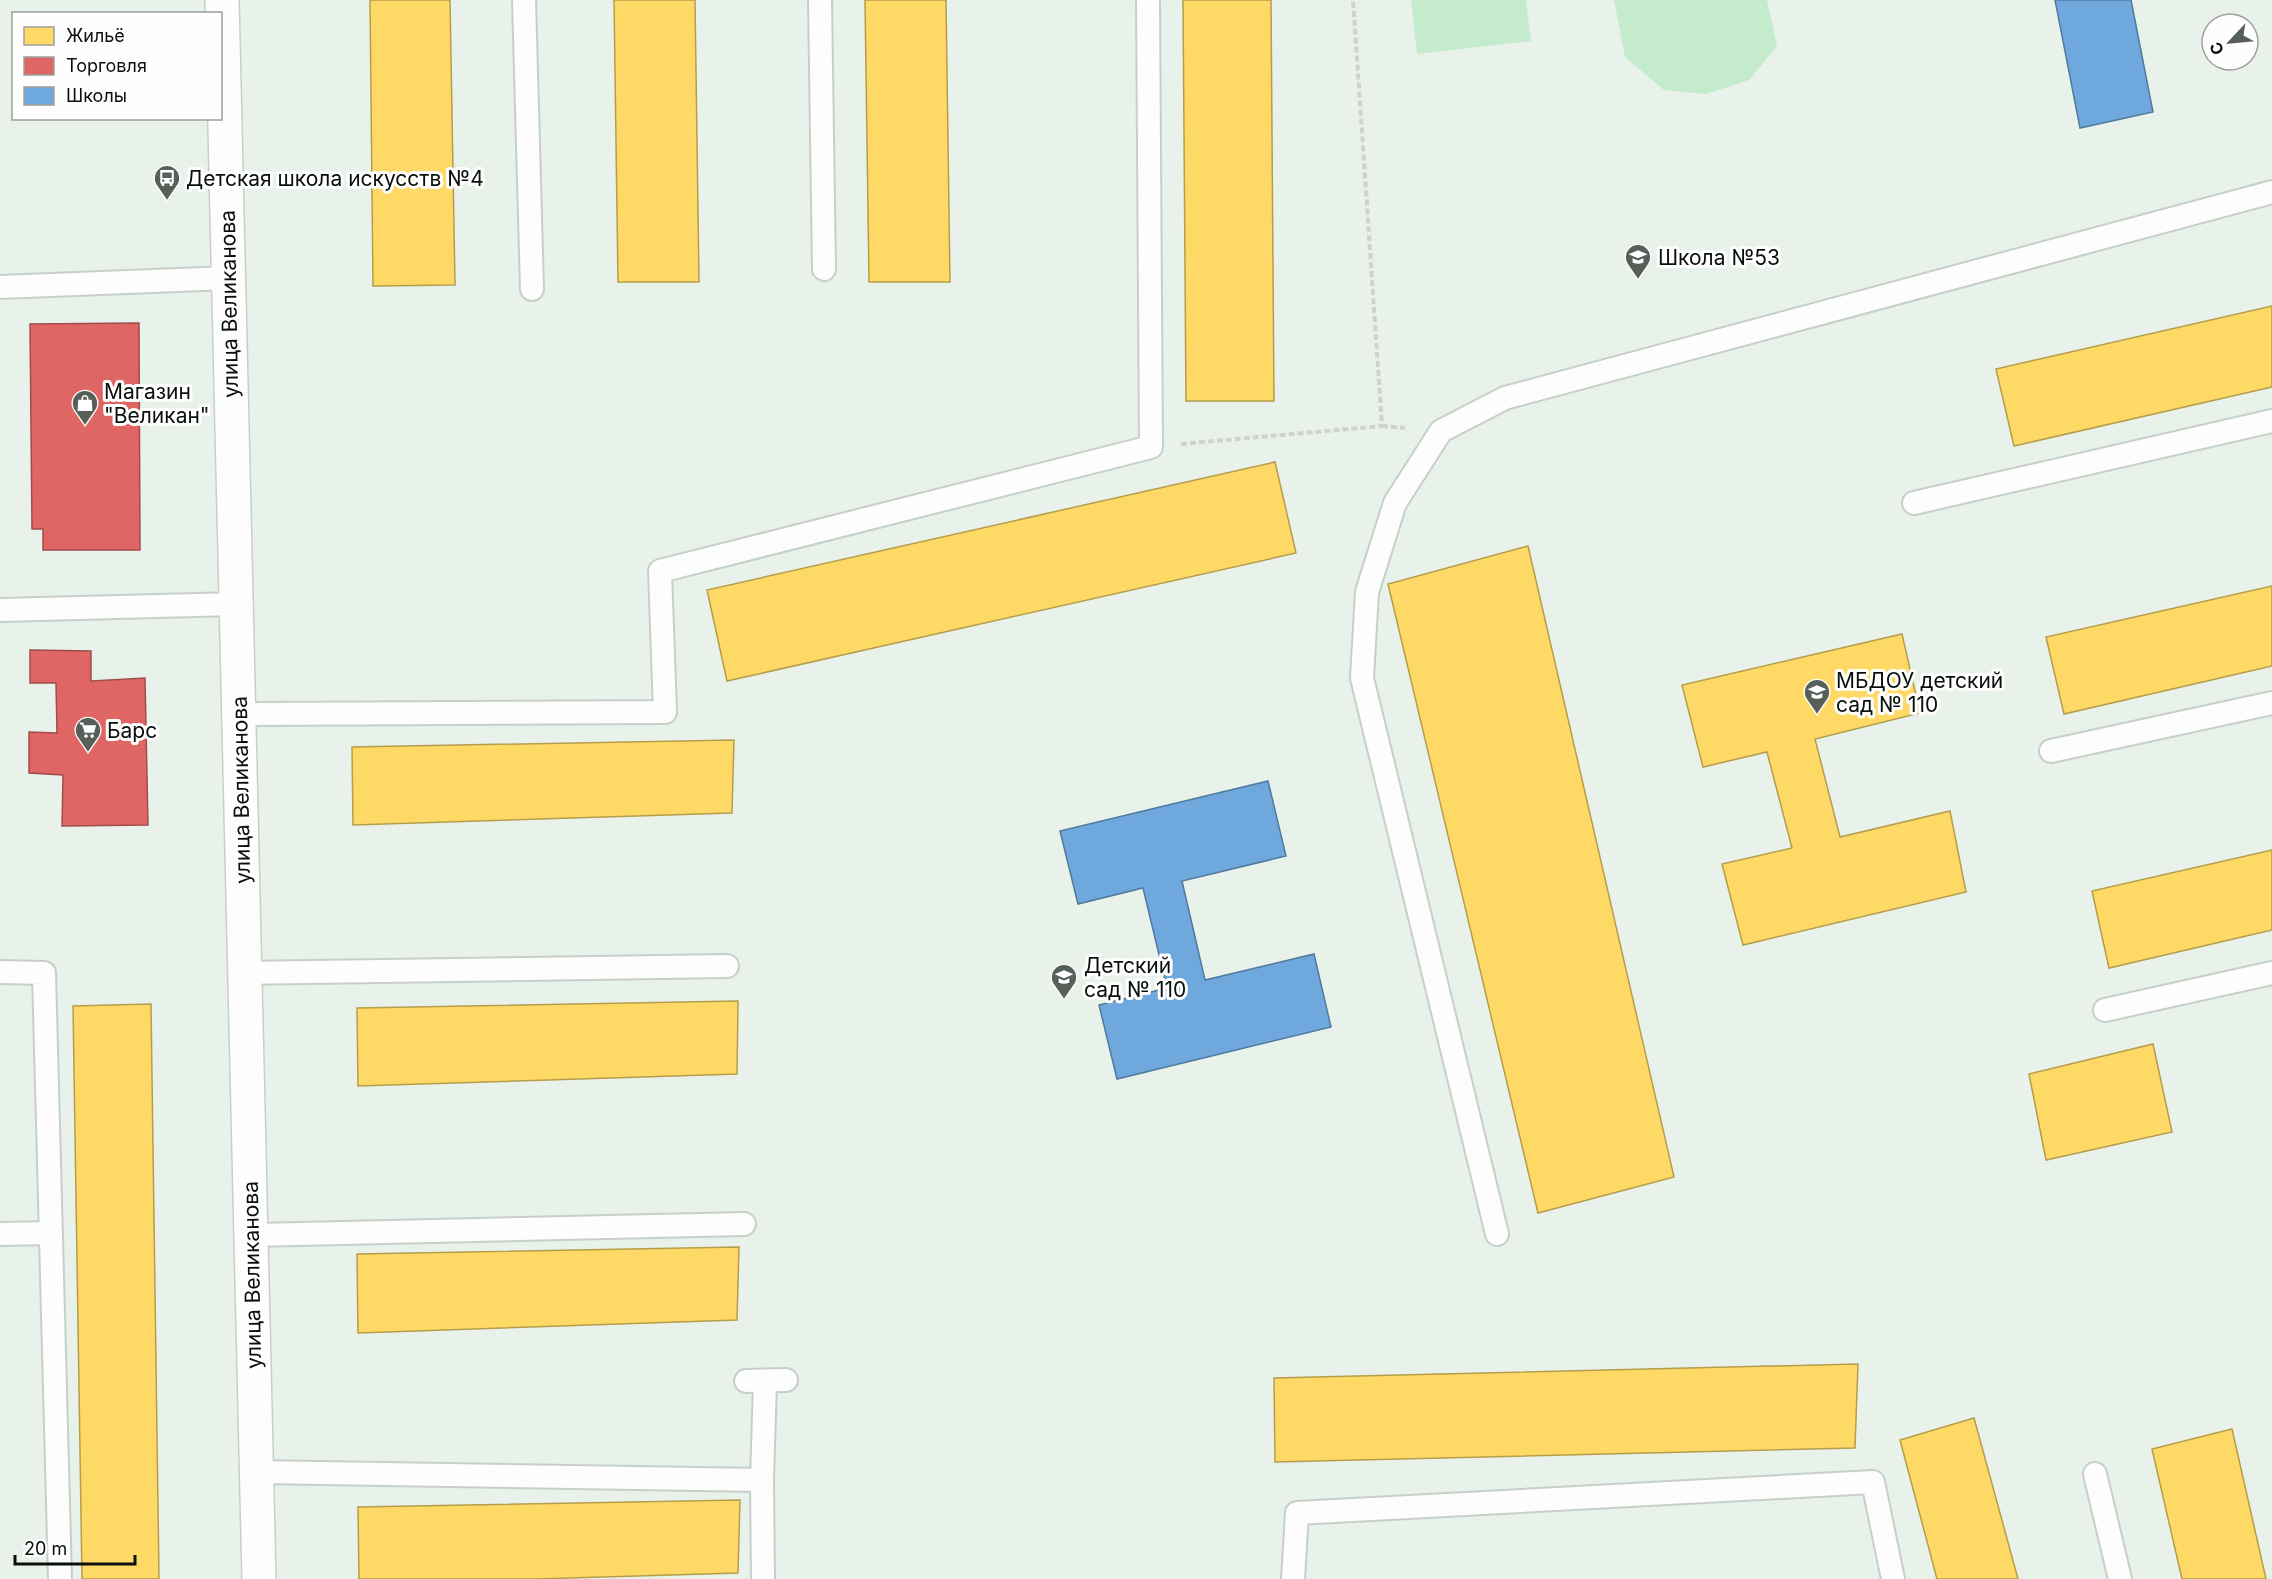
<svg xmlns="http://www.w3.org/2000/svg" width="2272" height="1579" viewBox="0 0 2272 1579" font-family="Inter,sans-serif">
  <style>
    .green { fill: #c4ebcc }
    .homes { fill: #ffd966; stroke: #b59d4b; stroke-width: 1.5 }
    .shops { fill: #e06666; stroke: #a04c4b; stroke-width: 1.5 }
    .schools { fill: #6fa8dc; stroke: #507a9d; stroke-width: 1.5 }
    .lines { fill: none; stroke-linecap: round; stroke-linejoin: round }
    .lane-casing { stroke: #c7cfc9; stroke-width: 26 }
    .street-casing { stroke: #c7cfc9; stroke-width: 36 }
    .path { stroke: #cfd2d0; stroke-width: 4; stroke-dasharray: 6 3; stroke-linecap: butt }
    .lane { stroke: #fcfdfc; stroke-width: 22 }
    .street { stroke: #fcfdfc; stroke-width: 33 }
    .labels { text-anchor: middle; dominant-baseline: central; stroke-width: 6; stroke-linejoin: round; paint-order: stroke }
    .poi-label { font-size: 21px; fill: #09100b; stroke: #fefefe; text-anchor: start }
    .street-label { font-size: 21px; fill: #09100b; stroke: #fefefe }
  </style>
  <rect width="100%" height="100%" fill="#e8f2ea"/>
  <g class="green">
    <path d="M1411,0h115l5,41 -114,13z"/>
    <path d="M1614,0h153l10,46 -28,34 -43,14 -42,-4 -39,-33z"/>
  </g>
  <g class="homes">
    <path d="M370,0h80l5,285 -82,1z"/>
    <path d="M614,0h81l4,282h-81z"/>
    <path d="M865,0h81l4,282h-81z"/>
    <path d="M1183,0h88l3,401h-88z"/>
    <path d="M2272,306v81l-258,59 -18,-77z"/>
    <path d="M1275,462l21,91 -569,128 -20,-91z"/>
    <path d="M1528,546l146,631 -136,36 -150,-629z"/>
    <path d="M2272,586v80l-208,48 -18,-77z"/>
    <path d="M1902,634l18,79 -105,26 25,98 110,-26 16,81 -223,53 -21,-81 70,-16 -25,-96 -64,15 -21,-82z"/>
    <path d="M734,740l-2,73 -379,12 -1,-78z"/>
    <path d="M2272,850v80l-163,38 -17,-77z"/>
    <path d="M738,1001l-1,73 -379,12 -1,-78z"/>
    <path d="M151,1004l8,575h-77l-9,-573z"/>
    <path d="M2153,1044l19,88 -126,28 -17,-86z"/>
    <path d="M739,1247l-2,73 -379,13 -1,-79z"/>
    <path d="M1858,1364l-3,84 -580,14 -1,-84z"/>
    <path d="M1974,1418l44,161h-81l-37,-139z"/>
    <path d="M2232,1429l34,150h-84l-30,-130z"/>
    <path d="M740,1500l-2,73 -203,6h-176l-1,-72z"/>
  </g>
  <g class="shops">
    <path d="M139,323l1,227h-97v-21h-11l-2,-205z"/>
    <path d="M30,650l61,1v30l54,-3 3,147 -86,1 1,-51 -34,-2v-41l28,1 -1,-50h-26z"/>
  </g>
  <g class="schools">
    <path d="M2055,0h76l22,112 -73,16z"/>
    <path d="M1268,781l18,75 -104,25 23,99 109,-26 17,73 -214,52 -18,-74 68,-17 -24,-100 -65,16 -18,-73z"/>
  </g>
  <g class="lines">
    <g class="lane-casing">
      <g id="lane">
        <path d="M524,0l8,289"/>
        <path d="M820,0l4,269"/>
        <path d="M0,287l229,-9"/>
        <path d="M1914,503l358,-82"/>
        <path d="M0,610l236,-6"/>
        <path d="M239,714l426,-2 -5,-141 491,-124 -3,-447"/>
        <path d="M2051,751l221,-48"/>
        <path d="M0,972l44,1 16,606"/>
        <path d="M245,973l482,-7"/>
        <path d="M2105,1010l167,-37"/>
        <path d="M0,1234l51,-1"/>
        <path d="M1497,1234l-135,-556 5,-86 28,-89 46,-72 64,-33 767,-206"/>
        <path d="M251,1235l493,-11"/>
        <path d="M746,1381l40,-1"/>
        <path d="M257,1472l505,8"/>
        <path d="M2095,1474l25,105"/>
        <path d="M763,1579l-1,-99 3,-99"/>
        <path d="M1293,1579l4,-66 576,-31 20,97"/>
      </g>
    </g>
    <g class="street-casing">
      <path id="street" d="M222,0l37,1579"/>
    </g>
    <g class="path">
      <path d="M1382,426l23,2"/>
      <path d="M1181,444l201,-18 -29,-426"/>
    </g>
    <use href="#lane" class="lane"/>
    <use href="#street" class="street"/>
  </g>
  <defs>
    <g id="bus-pin" transform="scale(1.35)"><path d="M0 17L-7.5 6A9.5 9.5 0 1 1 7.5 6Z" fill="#575f59" stroke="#fefefe"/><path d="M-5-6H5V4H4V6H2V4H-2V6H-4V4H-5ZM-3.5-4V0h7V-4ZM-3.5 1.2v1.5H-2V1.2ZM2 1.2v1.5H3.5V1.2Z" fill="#fff"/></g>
    <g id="school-pin" transform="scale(1.35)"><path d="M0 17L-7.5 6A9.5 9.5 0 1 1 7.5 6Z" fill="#575f59" stroke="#fefefe"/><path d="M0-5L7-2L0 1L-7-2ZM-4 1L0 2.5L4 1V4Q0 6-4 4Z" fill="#fff"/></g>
    <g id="shop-pin" transform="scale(1.35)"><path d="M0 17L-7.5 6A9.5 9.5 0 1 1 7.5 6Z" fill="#575f59" stroke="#fefefe"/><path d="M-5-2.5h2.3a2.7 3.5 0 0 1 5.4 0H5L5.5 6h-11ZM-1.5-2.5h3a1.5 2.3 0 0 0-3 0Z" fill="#fff"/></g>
    <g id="supermarket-pin" transform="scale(1.35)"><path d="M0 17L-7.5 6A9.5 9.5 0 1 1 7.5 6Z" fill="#575f59" stroke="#fefefe"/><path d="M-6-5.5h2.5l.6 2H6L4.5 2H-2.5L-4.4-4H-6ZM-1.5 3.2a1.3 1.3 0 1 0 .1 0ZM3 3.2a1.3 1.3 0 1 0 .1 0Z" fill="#fff"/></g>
  </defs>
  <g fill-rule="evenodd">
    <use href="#bus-pin" x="167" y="178"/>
    <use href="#school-pin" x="1638" y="257"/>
    <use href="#shop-pin" x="85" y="403"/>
    <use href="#school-pin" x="1817" y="692"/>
    <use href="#supermarket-pin" x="88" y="730"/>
    <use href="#school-pin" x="1064" y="977"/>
  </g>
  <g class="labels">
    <g class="poi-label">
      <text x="186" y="178">Детская школа искусств №4</text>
      <text x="1658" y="257">Школа №53</text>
      <text x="104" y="391">Магазин<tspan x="104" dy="24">"Великан"</tspan></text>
      <text x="1836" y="680">МБДОУ детский<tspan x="1836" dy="24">сад № 110</tspan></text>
      <text x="107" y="730">Барс</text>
      <text x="1084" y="965">Детский<tspan x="1084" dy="24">сад № 110</tspan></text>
    </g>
    <g class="street-label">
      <text transform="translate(229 304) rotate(-91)">улица Великанова</text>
      <text transform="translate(241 790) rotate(-91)">улица Великанова</text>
      <text transform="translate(252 1275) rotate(-91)">улица Великанова</text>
    </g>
  </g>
  <rect x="12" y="12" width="210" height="108" fill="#fefefe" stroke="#9c9f9d" stroke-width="1.5"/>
  <rect x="24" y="27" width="30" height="18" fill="#ffd966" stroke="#9c9f9d" stroke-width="1.5"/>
  <text x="66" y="42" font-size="18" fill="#09100b">Жильё</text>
  <rect x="24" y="57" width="30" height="18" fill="#e06666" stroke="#9c9f9d" stroke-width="1.5"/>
  <text x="66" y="72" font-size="18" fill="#09100b">Торговля</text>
  <rect x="24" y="87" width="30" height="18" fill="#6fa8dc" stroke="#9c9f9d" stroke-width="1.5"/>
  <text x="66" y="102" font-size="18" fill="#09100b">Школы</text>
  <g transform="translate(2230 42) rotate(244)"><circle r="28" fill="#fefefe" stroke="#9c9f9d" stroke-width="1.5"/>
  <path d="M0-4.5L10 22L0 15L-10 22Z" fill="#575f59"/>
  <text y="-9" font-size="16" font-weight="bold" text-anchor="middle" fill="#09100b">С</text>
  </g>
  <path d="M15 1555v9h120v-9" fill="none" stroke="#09100b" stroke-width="3"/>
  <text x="24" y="1555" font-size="18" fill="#09100b" stroke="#fefefe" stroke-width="4.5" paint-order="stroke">20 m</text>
</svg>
